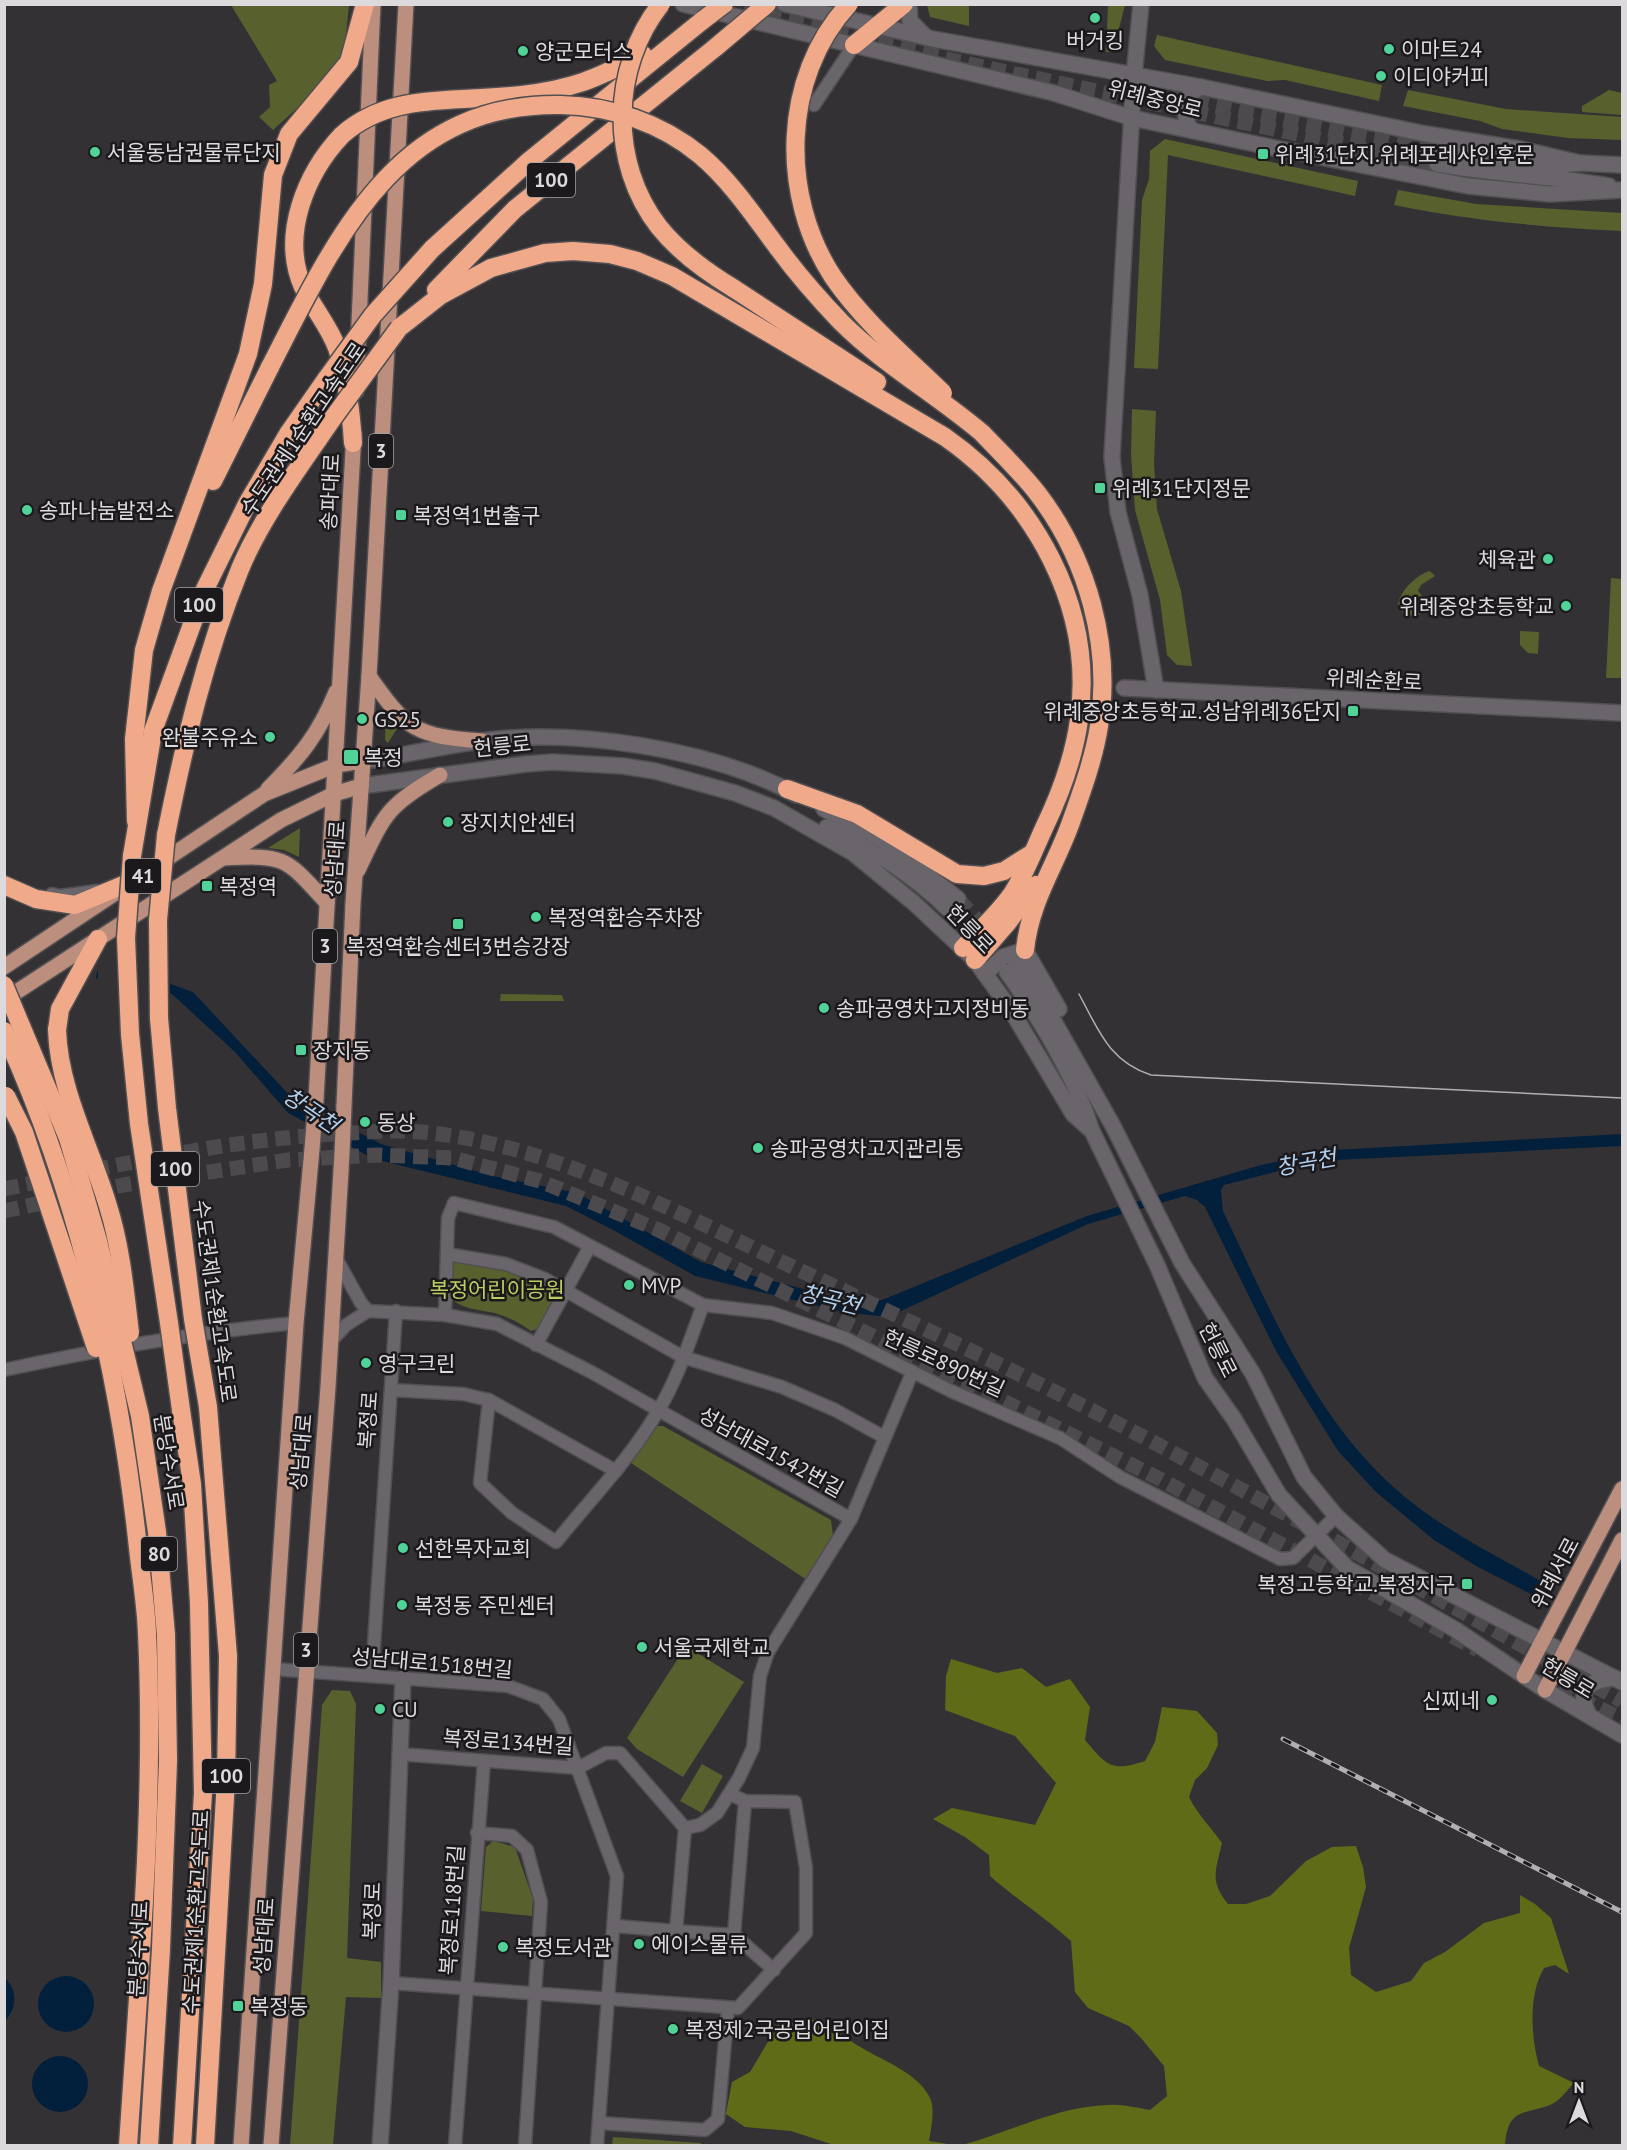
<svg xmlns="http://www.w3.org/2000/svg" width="1627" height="2150" viewBox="0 0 1627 2150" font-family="'PT Sans','Noto Sans KR',sans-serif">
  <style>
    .green { fill: #58602e }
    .forest { fill: #606b18 }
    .water { fill: #02203b }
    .pier { fill: #343135 }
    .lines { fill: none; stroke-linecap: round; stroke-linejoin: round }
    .secondary-tunnel { stroke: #4d4a4e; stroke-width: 15; stroke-dasharray: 15 8; stroke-linecap: butt }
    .primary-tunnel { stroke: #4d4a4e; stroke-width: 15; stroke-dasharray: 15 8; stroke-linecap: butt }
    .street-casing { stroke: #514f52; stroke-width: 15 }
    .secondary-casing { stroke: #514f52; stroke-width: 18 }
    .primary-casing { stroke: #514f52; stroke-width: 18 }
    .highway-casing { stroke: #514f52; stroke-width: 21 }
    .street { stroke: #69656a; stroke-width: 12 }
    .secondary { stroke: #69656a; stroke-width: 15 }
    .primary { stroke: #bb8e7d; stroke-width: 15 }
    .highway { stroke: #f1aa89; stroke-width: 18 }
    .tram { stroke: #b1afb2; stroke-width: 1.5 }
    .rail-casing { stroke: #b1afb2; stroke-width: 5 }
    .rail { stroke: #1b191b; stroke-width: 3; stroke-dasharray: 9; stroke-linecap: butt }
    .primary-bridge-casing { stroke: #514f52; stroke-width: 18; stroke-linecap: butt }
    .highway-bridge-casing { stroke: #514f52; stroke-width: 21; stroke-linecap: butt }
    .primary-bridge { stroke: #bb8e7d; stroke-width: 15 }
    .highway-bridge { stroke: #f1aa89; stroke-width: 18 }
    .poi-dot { fill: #51d398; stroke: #1b191b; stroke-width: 2 }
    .labels { text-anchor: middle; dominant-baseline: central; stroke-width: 5; stroke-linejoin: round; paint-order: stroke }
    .shield { fill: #1b191b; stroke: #a2a0a3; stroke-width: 1.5 }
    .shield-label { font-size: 20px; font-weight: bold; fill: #dcdadd }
    .poi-label { font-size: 21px; fill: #dcdadd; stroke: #1b191b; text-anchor: start }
    .street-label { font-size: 21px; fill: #dcdadd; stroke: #1b191b }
    .park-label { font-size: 21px; fill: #bccd61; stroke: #1b191b }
    .water-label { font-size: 22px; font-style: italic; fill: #b2d0ef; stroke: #1b191b }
  </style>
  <rect width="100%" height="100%" fill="#343135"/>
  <g class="green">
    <path d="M231,5h118l-5,50 -18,27 -53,48 -14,-13 11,-10 -1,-22 8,-4z"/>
    <path d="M927,5h42v21l-39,-9z"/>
    <path d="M1108,5h17l-12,47h-7z"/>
    <path d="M1157,35l225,50 -3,16 -94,-21 -18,1 -102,-21 -11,-14z"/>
    <path d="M1408,90l98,19 116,8v23l-54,-2 -66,-9 -22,-8 -77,-15z"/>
    <path d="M1609,90l13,3v22l-40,-3v-6z"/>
    <path d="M1165,139l193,42 -3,15 -187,-41 -10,214 -24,-1 8,-168 7,-21 1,-28z"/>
    <path d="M1398,190l78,14 146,9v18c-77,-4 -152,-10 -228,-26z"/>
    <path d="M1132,409l24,2 -2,52 3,46 24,82 11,75 -15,-1 -10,-10 -7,-55 -25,-90 -4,-55z"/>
    <path d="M1430,571l5,5 -14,9 -3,6 7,8v9l-6,7 -14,1 -7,-11c1,-13 19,-31 32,-34z"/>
    <path d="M1611,578l11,1v99h-16z"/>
    <path d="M1520,631l19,1 -1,22 -10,-1 -8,-8z"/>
    <path d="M386,708l15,14 -13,21 -3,-3z"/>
    <path d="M300,828l-1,29 -15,-7 -16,-2z"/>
    <path d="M501,994l61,1 2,6h-64z"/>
    <path d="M459,1260l46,7 52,22 3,11 -17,27 -12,4c-10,-7 -19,-12 -30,-16 -17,-6 -38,-4 -50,-17v-33z"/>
    <path d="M651,1426h12l168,94 2,16 -26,44 -176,-117z"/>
    <path d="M686,1646l58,36 -61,95 -46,-28 -10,-11z"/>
    <path d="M332,1690l18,1 6,13 -9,254 34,4v36l-35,-1 -13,148h-43l32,-440z"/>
    <path d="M702,1764l21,12 -21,37 -22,-12z"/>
    <path d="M493,1841l22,6 18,52 -1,17 -51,-5 5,-64z"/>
    <path d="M613,2137l88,6v3l-89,-1z"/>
  </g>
  <g class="forest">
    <path d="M951,1659l46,14 25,-5 24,19 24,-8 20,28 -5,33c22,26 26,32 60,21l10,-19 7,-35 35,4 20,22 1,12 -11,23 -12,12 -6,17c8,17 22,30 33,46 -6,27 -13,38 6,61h18l24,-8 36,-35 26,-14 24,-1 7,21 3,20 -17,61 2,27 25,17 35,-11 13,-18 21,-11 39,-29 36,-10v-18l15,9 16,14 18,56 -14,-9 -11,3c-16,27 -13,69 -5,98l35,17c-6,6 -13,16 -20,20 -25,13 -46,1 -49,42h-543c48,-13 96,-39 147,-40 13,-1 28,3 41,5l17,-14 -3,-30 -23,-28 -12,-12 -41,-18 -13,-16 -4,-51c-26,-24 -55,-42 -81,-65l-1,-21 -24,-18 -32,-18 19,-11 83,17 21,-42 -41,-47 -70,-26 1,-34z"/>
    <path d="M820,2019c14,10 27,20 42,29 20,12 55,25 67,48 7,11 2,33 0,45l25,4h-120l-43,-14 -46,-4 -19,-13 6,-32 18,-10 28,-47z"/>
  </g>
  <g class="water">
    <path d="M112,963l81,29 99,106 89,46 112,32 84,17 124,69 140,37 41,1 205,-84 174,-51 72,-15 289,-16v12l-287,14 -37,6 -74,19 -3,5 2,21c51,107 98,224 196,297 39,29 83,51 125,75l-7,14 -59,-30 -44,-27 -58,-48 -38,-41 -62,-100 -71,-144 -8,-7 -12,-4 -97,28 -200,93 -45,-5 -148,-36 -80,-45 -49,-25 -192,-47 -86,-46 -53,-61 -63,-58 -76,-16 1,-6z"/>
    <circle cx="66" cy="2004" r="28"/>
    <path d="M5,1978c13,13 12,30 0,43z"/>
    <circle cx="60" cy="2084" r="28"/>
  </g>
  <path class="pier" d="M113,960l57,21v16l-72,-14v-16z"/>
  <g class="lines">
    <g class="secondary-tunnel">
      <path d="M745,4l196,45"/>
      <path d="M923,54l514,110"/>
      <path d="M1126,88l313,64"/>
      <path d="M958,899l57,62"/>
      <path d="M948,909l33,34"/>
    </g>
    <g class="primary-tunnel">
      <path d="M4,1189c109,-23 220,-49 331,-55 32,-2 65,-5 97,-1 133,16 257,86 378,142 114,53 229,107 341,166 158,84 314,173 471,260"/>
      <path d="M4,1211l119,-26 165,-25 89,-5 76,3 87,23 119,49 499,248 320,172"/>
      <path d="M1538,1679l84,40"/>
    </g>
    <g class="street-casing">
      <g id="street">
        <path d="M814,105l40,-60"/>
        <path d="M52,894l8,2 37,-5"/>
        <path d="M447,1254l59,10 39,15 138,78 99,30 53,23 49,27"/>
        <path d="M336,1258l25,45 7,8"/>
        <path d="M445,1315l3,-97 6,-15 100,24 149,78 69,8 73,25 106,53 109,47 60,39 160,82 13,-1 43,-42"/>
        <path d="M330,1342l16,-17 22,-14 77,4 52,9 96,49 258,146"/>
        <path d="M536,1345l54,-99"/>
        <path d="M4,1370c97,-21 194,-38 292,-47"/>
        <path d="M391,1390l72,4 26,6 127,71"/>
        <path d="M489,1400l-9,83 32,30 44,29c35,-43 74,-83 102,-131 20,-33 32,-71 45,-106"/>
        <path d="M273,1669l235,17 35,13 16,20 58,157 -20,270"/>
        <path d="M372,1675l24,-364"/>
        <path d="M399,1754l179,14 28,-15h14l65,75 15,-3 17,-12 22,-35 14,-30 7,-72 8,-24 83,-133 61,-146"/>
        <path d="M745,1801l-11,134 40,35"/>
        <path d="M477,1833l35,3 15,14 14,52 -16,244"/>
        <path d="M615,1926l61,5 9,-103"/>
        <path d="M676,1931l58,4"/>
        <path d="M391,1983l347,25 68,-75v-65l-11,-66 -50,-1 -15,-7"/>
        <path d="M599,2123l106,7 13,-11 10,-111"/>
        <path d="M455,2146l29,-385"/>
      </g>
    </g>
    <g class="secondary-casing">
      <g id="secondary">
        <path d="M683,4l371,89 78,25 143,30 193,38 82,8 72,-4"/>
        <path d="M785,4l148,35 268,48 225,47 94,15 60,14"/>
        <path d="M909,4l1,17 15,15"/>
        <path d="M1141,4l-7,72 -22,381 6,55 22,83 16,95"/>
        <path d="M1191,130c-9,-16 -9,-35 10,-43"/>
        <path d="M1439,152l105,15 36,-4 42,2"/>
        <path d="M1437,164c57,10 115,12 172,22"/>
        <path d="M1124,688l498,25"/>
        <path d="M363,761c40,-5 78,-15 118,-20 95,-13 231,8 316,54"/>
        <path d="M361,786l165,-22 26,-2 71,4 32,5 80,22 39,15 79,45 61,50 61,57 36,50 62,104 19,17 65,134 48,113 29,41 45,76 68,73 109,62 89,60 77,45"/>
        <path d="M824,809l59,31 75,59"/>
        <path d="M827,827c45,23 85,46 121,82"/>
        <path d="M1015,961l28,41 70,124 69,137 71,111 51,103 32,39 49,44 237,122"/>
        <path d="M1007,972c34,48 66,100 84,156"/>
        <path d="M985,974l18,-17 22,-7 34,59"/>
        <path d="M1589,1715c-14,-26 1,-35 26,-37"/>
        <path d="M380,2146l11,-163 12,-305"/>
      </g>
    </g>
    <g class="primary-casing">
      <g id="primary">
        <path d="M356,391l17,-387"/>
        <path d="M369,676c38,54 46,60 113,65"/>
        <path d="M268,789c32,-32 51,-55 68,-97"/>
        <path d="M223,858c63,-3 62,-1 104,45"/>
        <path d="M358,870c26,-55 28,-64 82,-95"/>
        <path d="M4,967l260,-173 72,-29 27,-4"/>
        <path d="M4,1000l277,-180 53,-26 27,-8"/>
        <path d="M316,1099l38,-666"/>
        <path d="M344,1106l9,-203 16,-227 37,-672"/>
        <path d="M1524,1676l98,-187"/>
        <path d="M1545,1690l77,-150"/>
        <path d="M241,2146l55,-823 16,-174"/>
        <path d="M271,2146l57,-759 14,-233"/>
      </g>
    </g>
    <g class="highway-casing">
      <g id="highway">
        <path d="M854,45l50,-41"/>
        <path d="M463,99c41,-2 81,-4 120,-17 21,-7 40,-18 60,-27"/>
        <path d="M342,135c-36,38 -62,100 -39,152 10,21 26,39 34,61 10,30 14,63 16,95"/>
        <path d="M432,249l97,-88 174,-141"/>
        <path d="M733,288l144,94"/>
        <path d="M436,290l79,-81 201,-162"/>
        <path d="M399,328l42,-33 50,-27 54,-15 28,-2 37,3 27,7 35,15 273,161c90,63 150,171 134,283 -5,36 -19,75 -35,108 -10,22 -19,46 -32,66 -14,20 -32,36 -49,54"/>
        <path d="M982,433c19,20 39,39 56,61 49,64 74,151 61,232 -5,32 -17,65 -28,96 -16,45 -41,79 -46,128"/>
        <path d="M213,481l57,-114"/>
        <path d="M787,789l70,25 100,60 27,2 20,-5 27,-17"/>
        <path d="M136,821l-2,-82 10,-89 17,-59 87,-237 15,-70 10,-109 16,-41 60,-72 16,-58"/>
        <path d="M166,835c18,-90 39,-180 74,-266 21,-51 62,-106 93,-151"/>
        <path d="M132,856l21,-125 52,-142 43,-87 40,-68 39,-56"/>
        <path d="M4,885l32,14 39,6 65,-27"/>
        <path d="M975,960l33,-38 28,-37"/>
        <path d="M159,1018l8,90 26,211"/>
        <path d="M57,1030l3,-21 38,-70"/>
        <path d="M130,1034l9,90 30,199"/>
        <path d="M181,1410l11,74 7,119 4,190 -21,353"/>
        <path d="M205,2146l21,-367 2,-123 -20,-249"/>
      </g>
    </g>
    <use href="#street" class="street"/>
    <use href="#secondary" class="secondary"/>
    <use href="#primary" class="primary"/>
    <use href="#highway" class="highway"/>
    <path class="tram" d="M1079,994c20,37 30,67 72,81l471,23"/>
    <g class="rail-casing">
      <path id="rail" d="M1283,1739l339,173"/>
    </g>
    <use href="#rail" class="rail"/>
    <g class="primary-bridge-casing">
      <g id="primary-bridge">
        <path d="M312,1149l4,-50"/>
        <path d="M342,1154l2,-48"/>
      </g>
    </g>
    <g class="highway-bridge-casing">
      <g id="highway-bridge">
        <path d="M661,4c-50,63 -52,159 -2,223 20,25 46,44 74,61"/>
        <path d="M849,4c-68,74 -69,192 -16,273 30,44 73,80 110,116"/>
        <path d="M703,20l21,-16"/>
        <path d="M716,47l51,-43"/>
        <path d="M342,135c35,-31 77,-34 121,-36"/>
        <path d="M270,367c65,-126 125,-265 291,-262 50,1 100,18 139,50 31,26 54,61 78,93 19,26 41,51 63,74 43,43 95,72 141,111"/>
        <path d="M327,378l46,-63 59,-66"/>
        <path d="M333,418l66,-90"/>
        <path d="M4,985l64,153 30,103 42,175 17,116 9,103 2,126 -7,188 -12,197"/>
        <path d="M159,1018l-1,-98 8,-85"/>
        <path d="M57,1030c2,61 34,118 51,176 13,41 17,85 22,127"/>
        <path d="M4,1031c73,158 116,345 134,517 3,28 8,57 9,85 8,171 -8,342 -19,513"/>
        <path d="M130,1034l-4,-96 6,-82"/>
        <path d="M6,1096l18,36 72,216"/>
        <path d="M193,1319l15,88"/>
        <path d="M169,1323l12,87"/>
      </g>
    </g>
    <use href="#primary-bridge" class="primary-bridge"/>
    <use href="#highway-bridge" class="highway-bridge"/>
  </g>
  <g class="poi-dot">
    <circle cx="1095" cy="18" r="6"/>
    <circle cx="1389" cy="49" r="6"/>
    <circle cx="523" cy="51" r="6"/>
    <circle cx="1381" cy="76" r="6"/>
    <circle cx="95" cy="152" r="6"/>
    <rect x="1257" y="148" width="12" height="12" rx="3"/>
    <rect x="1094" y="482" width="12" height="12" rx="3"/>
    <circle cx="27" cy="510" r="6"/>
    <rect x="395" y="509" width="12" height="12" rx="3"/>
    <circle cx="1548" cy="559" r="6"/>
    <circle cx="1566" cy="606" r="6"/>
    <rect x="1347" y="705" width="12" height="12" rx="3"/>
    <circle cx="362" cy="719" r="6"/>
    <circle cx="270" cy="737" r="6"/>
    <rect x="343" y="749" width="16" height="16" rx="3"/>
    <circle cx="448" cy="822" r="6"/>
    <rect x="201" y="880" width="12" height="12" rx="3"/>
    <circle cx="536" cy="917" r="6"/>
    <rect x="452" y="918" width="12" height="12" rx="3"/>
    <circle cx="824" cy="1008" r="6"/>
    <rect x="295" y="1044" width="12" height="12" rx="3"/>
    <circle cx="365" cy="1122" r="6"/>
    <circle cx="758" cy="1148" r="6"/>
    <circle cx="629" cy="1285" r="6"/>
    <circle cx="366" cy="1363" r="6"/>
    <circle cx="403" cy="1548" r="6"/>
    <rect x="1461" y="1578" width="12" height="12" rx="3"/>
    <circle cx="402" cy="1605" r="6"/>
    <circle cx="642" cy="1647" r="6"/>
    <circle cx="1492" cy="1700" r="6"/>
    <circle cx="380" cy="1709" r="6"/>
    <circle cx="639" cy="1944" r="6"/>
    <circle cx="503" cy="1947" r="6"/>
    <rect x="232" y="2000" width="12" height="12" rx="3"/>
    <circle cx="673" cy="2029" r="6"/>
  </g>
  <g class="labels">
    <g class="shield">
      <rect x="527" y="163" width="48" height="34" rx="4.5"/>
      <rect x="369" y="434" width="24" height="34" rx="4.5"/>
      <rect x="175" y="588" width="48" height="34" rx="4.5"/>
      <rect x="125" y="859" width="36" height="34" rx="4.5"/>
      <rect x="313" y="929" width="24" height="34" rx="4.5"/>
      <rect x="151" y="1152" width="48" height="34" rx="4.5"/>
      <rect x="141" y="1537" width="36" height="34" rx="4.5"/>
      <rect x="294" y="1633" width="24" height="34" rx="4.5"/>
      <rect x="202" y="1759" width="48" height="34" rx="4.5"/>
    </g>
    <g class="shield-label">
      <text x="551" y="180">100</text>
      <text x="381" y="451">3</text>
      <text x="199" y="605">100</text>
      <text x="143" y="876">41</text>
      <text x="325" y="946">3</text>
      <text x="175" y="1169">100</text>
      <text x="159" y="1554">80</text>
      <text x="306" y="1650">3</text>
      <text x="226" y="1776">100</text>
    </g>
    <g class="poi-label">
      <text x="1095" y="40" text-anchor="middle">버거킹</text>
      <text x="1401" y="49">이마트24</text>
      <text x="535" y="51">양군모터스</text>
      <text x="1393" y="76">이디야커피</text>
      <text x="107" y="152">서울동남권물류단지</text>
      <text x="1275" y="154">위례31단지.위례포레샤인후문</text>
      <text x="1112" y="488">위례31단지정문</text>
      <text x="39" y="510">송파나눔발전소</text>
      <text x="413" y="515">복정역1번출구</text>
      <text x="1536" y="559" text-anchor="end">체육관</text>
      <text x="1554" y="606" text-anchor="end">위례중앙초등학교</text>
      <text x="1341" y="711" text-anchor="end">위례중앙초등학교.성남위례36단지</text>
      <text x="374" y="719">GS25</text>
      <text x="258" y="737" text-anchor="end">완불주유소</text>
      <text x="364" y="757">복정</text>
      <text x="460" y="822">장지치안센터</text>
      <text x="219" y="886">복정역</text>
      <text x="548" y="917">복정역환승주차장</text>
      <text x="458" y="946" text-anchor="middle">복정역환승센터3번승강장</text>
      <text x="836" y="1008">송파공영차고지정비동</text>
      <text x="313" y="1050">장지동</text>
      <text x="377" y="1122">동상</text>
      <text x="770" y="1148">송파공영차고지관리동</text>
      <text x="641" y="1285">MVP</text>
      <text x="378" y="1363">영구크린</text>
      <text x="415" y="1548">선한목자교회</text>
      <text x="1455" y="1584" text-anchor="end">복정고등학교.복정지구</text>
      <text x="414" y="1605">복정동 주민센터</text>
      <text x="654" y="1647">서울국제학교</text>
      <text x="1480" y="1700" text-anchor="end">신찌네</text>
      <text x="392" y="1709">CU</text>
      <text x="651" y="1944">에이스물류</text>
      <text x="515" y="1947">복정도서관</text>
      <text x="250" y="2006">복정동</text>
      <text x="685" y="2029">복정제2국공립어린이집</text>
    </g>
    <g class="street-label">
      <text transform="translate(1155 99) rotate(14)">위례중앙로</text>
      <text transform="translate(303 429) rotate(-56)">수도권제1순환고속도로</text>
      <text transform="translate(330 492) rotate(-87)">송파대로</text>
      <text transform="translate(1374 680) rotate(3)">위례순환로</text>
      <text transform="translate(502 746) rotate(-6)">헌릉로</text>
      <text transform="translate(335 859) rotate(-86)">성남대로</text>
      <text transform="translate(970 929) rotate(46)">헌릉로</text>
      <text transform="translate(215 1301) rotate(82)">수도권제1순환고속도로</text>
      <text transform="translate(1218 1350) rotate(63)">헌릉로</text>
      <text transform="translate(944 1363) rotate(25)">헌릉로890번길</text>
      <text transform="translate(368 1420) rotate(-86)">복정로</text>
      <text transform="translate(301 1452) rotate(-85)">성남대로</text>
      <text transform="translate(771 1452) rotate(29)">성남대로1542번길</text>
      <text transform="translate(169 1462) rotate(81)">분당수서로</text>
      <text transform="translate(1555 1573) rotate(-62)">위례서로</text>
      <text transform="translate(432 1663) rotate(5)">성남대로1518번길</text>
      <text transform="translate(1568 1678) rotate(31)">헌릉로</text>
      <text transform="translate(508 1742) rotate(4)">복정로134번길</text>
      <text transform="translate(452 1910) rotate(-86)">복정로118번길</text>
      <text transform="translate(372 1911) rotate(-88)">복정로</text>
      <text transform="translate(196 1912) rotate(-87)">수도권제1순환고속도로</text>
      <text transform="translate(264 1936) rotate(-86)">성남대로</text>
      <text transform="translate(138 1949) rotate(-87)">분당수서로</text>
    </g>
    <g class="park-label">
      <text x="497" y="1289">복정어린이공원</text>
    </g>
    <g class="water-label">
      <text transform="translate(311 1110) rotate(34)">창곡천</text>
      <text transform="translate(1306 1162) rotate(-10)">창곡천</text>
      <text transform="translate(830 1299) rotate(14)">창곡천</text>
    </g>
  </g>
  <rect width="1627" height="2150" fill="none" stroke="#dcdadd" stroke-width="12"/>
  <g transform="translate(1579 2102)" stroke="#1b191b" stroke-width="4.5" paint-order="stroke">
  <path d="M0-4.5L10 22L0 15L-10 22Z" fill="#dcdadd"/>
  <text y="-9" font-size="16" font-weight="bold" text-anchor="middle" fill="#dcdadd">N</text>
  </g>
</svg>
